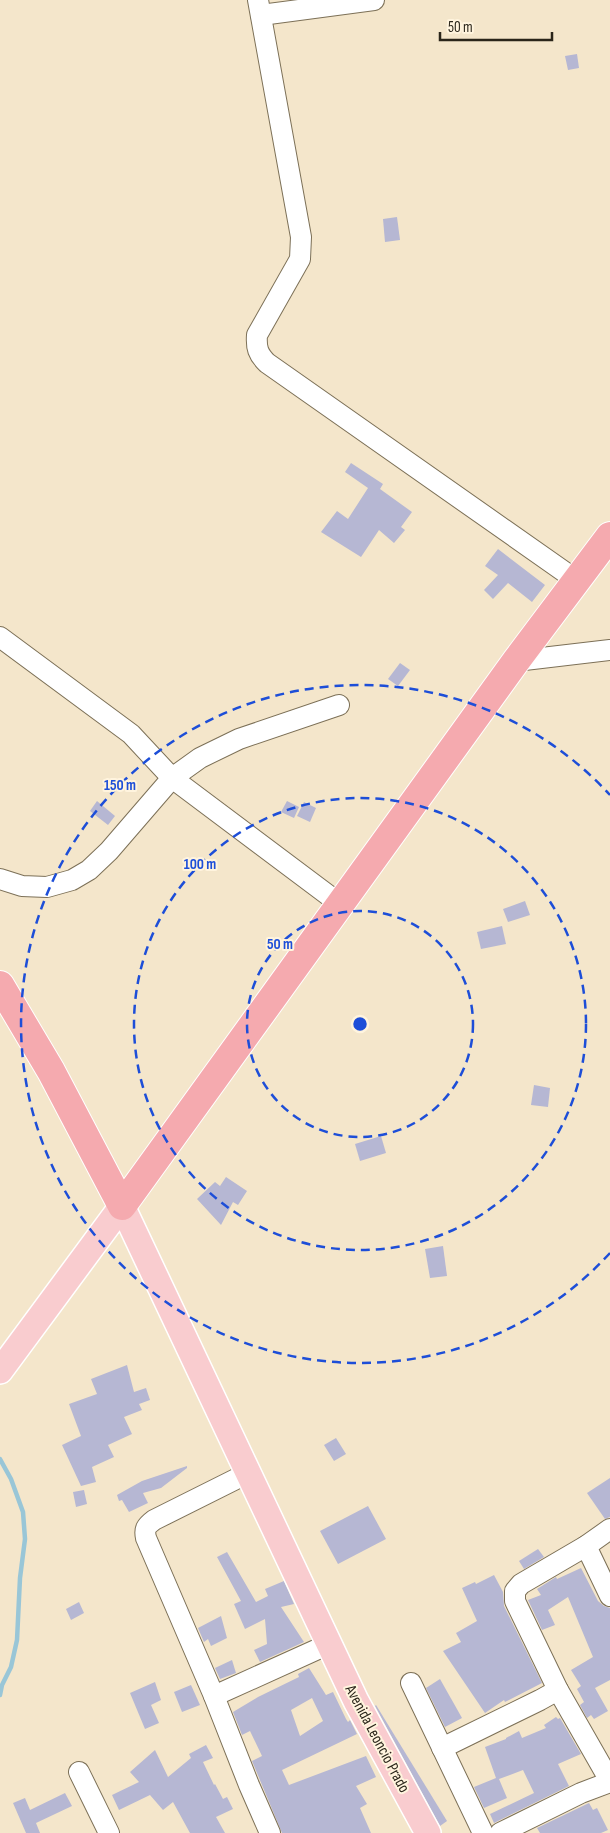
<svg xmlns="http://www.w3.org/2000/svg" width="610" height="1833" viewBox="0 0 610 1833" font-family="'Sofia Sans Condensed',sans-serif">
  <style>
    .lines { fill: none; stroke-linecap: round; stroke-linejoin: round }
    .stream { stroke: #99c6d7; stroke-width: 4.5 }
    .building { fill: #b6b7d3; fill-rule: evenodd }
    .minor-casing { stroke: #7c7057; stroke-width: 22 }
    .major-casing { stroke: #fff; stroke-width: 28 }
    .highway-casing { stroke: #fff; stroke-width: 30 }
    .minor { stroke: #fff; stroke-width: 20 }
    .major { stroke: #f9cccf; stroke-width: 25 }
    .highway { stroke: #f5aaaf; stroke-width: 28 }
    .ring { fill: none; stroke: #1d4ed8; stroke-width: 2.5; stroke-dasharray: 9 6 }
    .labels { text-anchor: middle; dominant-baseline: central; stroke-width: 4; stroke-linejoin: round; paint-order: stroke }
    .street-label { font-size: 16px; fill: #2a251a; stroke: #fff4de }
    .centre { fill: #1d4ed8; stroke: #fff4de; stroke-width: 2.5 }
    .ring-label { font-size: 15px; text-anchor: middle; font-weight: bold; fill: #1d4ed8; stroke: #fff4de; stroke-width: 4; stroke-linejoin: round; paint-order: stroke }
  </style>
  <rect width="100%" height="100%" fill="#f4e6cb"/>
  <g class="lines">
    <path class="stream" d="M0,1459l11,20 12,33 2,27 -5,39 -3,62 -6,27 -9,18 -2,10"/>
  </g>
  <g class="building">
    <path d="M577,54l2,14 -11,2 -3,-14z"/>
    <path d="M397,217l3,23 -15,2 -2,-23z"/>
    <path d="M351,463l32,21 -3,5 32,23 -11,15 4,3 -11,13 -15,-13 -18,27 -40,-25 16,-21 11,8 20,-31 -23,-16z"/>
    <path d="M498,549l47,36 -13,17 -24,-19 -15,16 -9,-9 14,-15 -13,-9z"/>
    <path d="M400,663l10,7 -12,16 -10,-7z"/>
    <path d="M97,801l18,15 -7,9 -18,-14z"/>
    <path d="M287,801l12,6 -5,11 -13,-6z"/>
    <path d="M304,802l12,6 -6,14 -13,-6z"/>
    <path d="M525,901l5,14 -22,7 -5,-13z"/>
    <path d="M502,926l4,18 -25,5 -4,-17z"/>
    <path d="M534,1085l16,3 -2,19 -17,-2z"/>
    <path d="M381,1136l5,17 -26,8 -5,-17z"/>
    <path d="M226,1177l21,14 -9,14 -5,-3 -12,23 -24,-26 18,-17 5,4z"/>
    <path d="M443,1246l4,30 -17,2 -5,-29z"/>
    <path d="M127,1365l7,27 12,-4 4,12 -11,4 3,6 -18,7 8,17 -24,11 6,12 -22,10 4,15 -15,4 -19,-41 19,-9 -12,-32 28,-10 -6,-15z"/>
    <path d="M336,1438l10,16 -12,7 -10,-16z"/>
    <path d="M187,1466v2l-26,20 -18,5 5,10 -19,9 -7,-12 -3,1 -2,-6 25,-14z"/>
    <path d="M610,1478v39l-5,2 -18,-26z"/>
    <path d="M84,1490l3,14 -11,3 -3,-15z"/>
    <path d="M368,1506l18,33 -48,25 -18,-33z"/>
    <path d="M538,1549l6,8 -20,12 -5,-8z"/>
    <path d="M227,1552l29,50 12,-6 -3,-7 19,-8 10,23 -13,3 23,35 -44,20 -6,-12 13,-6 -2,-25 -20,10 -11,-25 7,-3 -24,-44z"/>
    <path d="M581,1568l17,33 6,5 6,2v72l-15,8 13,23 -14,8 -3,-4 -4,3 -7,-13 4,-3 -7,-13 4,-3 -10,-16 22,-13 -25,-60 -20,13 7,15 -13,5 -14,-30 13,-5 -4,-6 19,-12 1,2z"/>
    <path d="M494,1575l9,17 1,14 38,77 -37,19 -1,-2 -19,13 -42,-62 18,-9 -5,-9 21,-12 -15,-33 13,-6 1,2z"/>
    <path d="M79,1602l5,11 -13,7 -5,-11z"/>
    <path d="M221,1616l6,22 -16,8 -3,-7 -4,3 -6,-14z"/>
    <path d="M232,1660l4,13 -16,6 -5,-11z"/>
    <path d="M309,1668l17,27 7,-3 13,27 2,3 2,-2 7,14 -75,36 7,15 77,-29 10,21 -20,9 11,18 -7,4 11,25h-89l-30,-72 10,-5 -12,-25 -8,4 -9,-23 25,-15 41,-20 -1,-3zM312,1698l11,23 -23,15 -9,-26z"/>
    <path d="M440,1679l22,39 -17,9 -19,-39z"/>
    <path d="M155,1682l6,18 -10,5 8,18 -14,6 -15,-36z"/>
    <path d="M191,1685l9,20 -18,7 -8,-20z"/>
    <path d="M376,1705l71,116 -7,5 -65,-120z"/>
    <path d="M556,1717l2,2 2,-1 21,36 -23,10 11,22 -75,37 -4,-9 44,-21 -11,-23 -24,9 8,19 -23,10 -10,-21 22,-9 -11,-31 21,-8v-1l13,-7 3,7 24,-10 -2,-3z"/>
    <path d="M206,1745l7,13 -10,4 11,23 1,-1 8,15 4,-2 6,12 -17,8 9,16h-35l-17,-31 -10,8 -13,-15 -31,15 -7,-15 27,-13 -9,-10 25,-22 13,27 23,-19 -2,-4z"/>
    <path d="M65,1793l7,13 -36,17 4,10h-14l-13,-30 12,-5 5,12z"/>
    <path d="M589,1803l4,7 4,-2 11,22 -7,3h-61l-3,-5z"/>
  </g>
  <g class="lines">
    <g class="minor-casing">
      <g id="minor">
        <path d="M258,0l43,237 -1,22 -43,76c-1,13 1,19 10,28l309,217"/>
        <path d="M261,15l113,-15"/>
        <path d="M0,637l131,97 41,44 168,126"/>
        <path d="M516,661l94,-11"/>
        <path d="M0,879l22,7 25,1 25,-7 17,-10 20,-19 63,-73 28,-20 39,-19 100,-34"/>
        <path d="M248,1473l-94,47c-8,6 -10,9 -8,18l68,158 35,89 21,48"/>
        <path d="M610,1529l-24,17 -65,38 -6,7v10l43,89 52,91"/>
        <path d="M586,1546l24,50"/>
        <path d="M411,1683l72,150"/>
        <path d="M214,1696l115,-52"/>
        <path d="M442,1748l98,-48 18,-10"/>
        <path d="M79,1772l30,61"/>
        <path d="M500,1833l81,-40 29,-11"/>
      </g>
    </g>
    <g class="major-casing">
      <path id="major" d="M0,1371l122,-165 234,495 72,132"/>
    </g>
    <g class="highway-casing">
      <path id="highway" d="M0,985l51,86 71,135 394,-545 94,-125"/>
    </g>
    <use href="#minor" class="minor"/>
    <use href="#major" class="major"/>
    <use href="#highway" class="highway"/>
  </g>
  <g class="ring">
    <circle cx="360" cy="1024" r="113"/>
    <circle cx="360" cy="1024" r="226"/>
    <path d="M610 1253A339 339 0 1 1 610 795"/>
  </g>
  <g class="labels">
    <g class="street-label">
      <text transform="translate(377 1739) rotate(62)">Avenida Leoncio Prado</text>
    </g>
  </g>
  <circle cx="360" cy="1024" r="8" class="centre"/>
  <g class="ring-label">
    <text x="120" y="790">150 m</text>
    <text x="200" y="869">100 m</text>
    <text x="280" y="949">50 m</text>
  </g>
  <path d="M440 32v8h112v-8" fill="none" stroke="#2a251a" stroke-width="2.5"/>
  <text x="448" y="32" font-size="15" fill="#2a251a" stroke="#fff4de" stroke-width="4" paint-order="stroke">50 m</text>
</svg>
